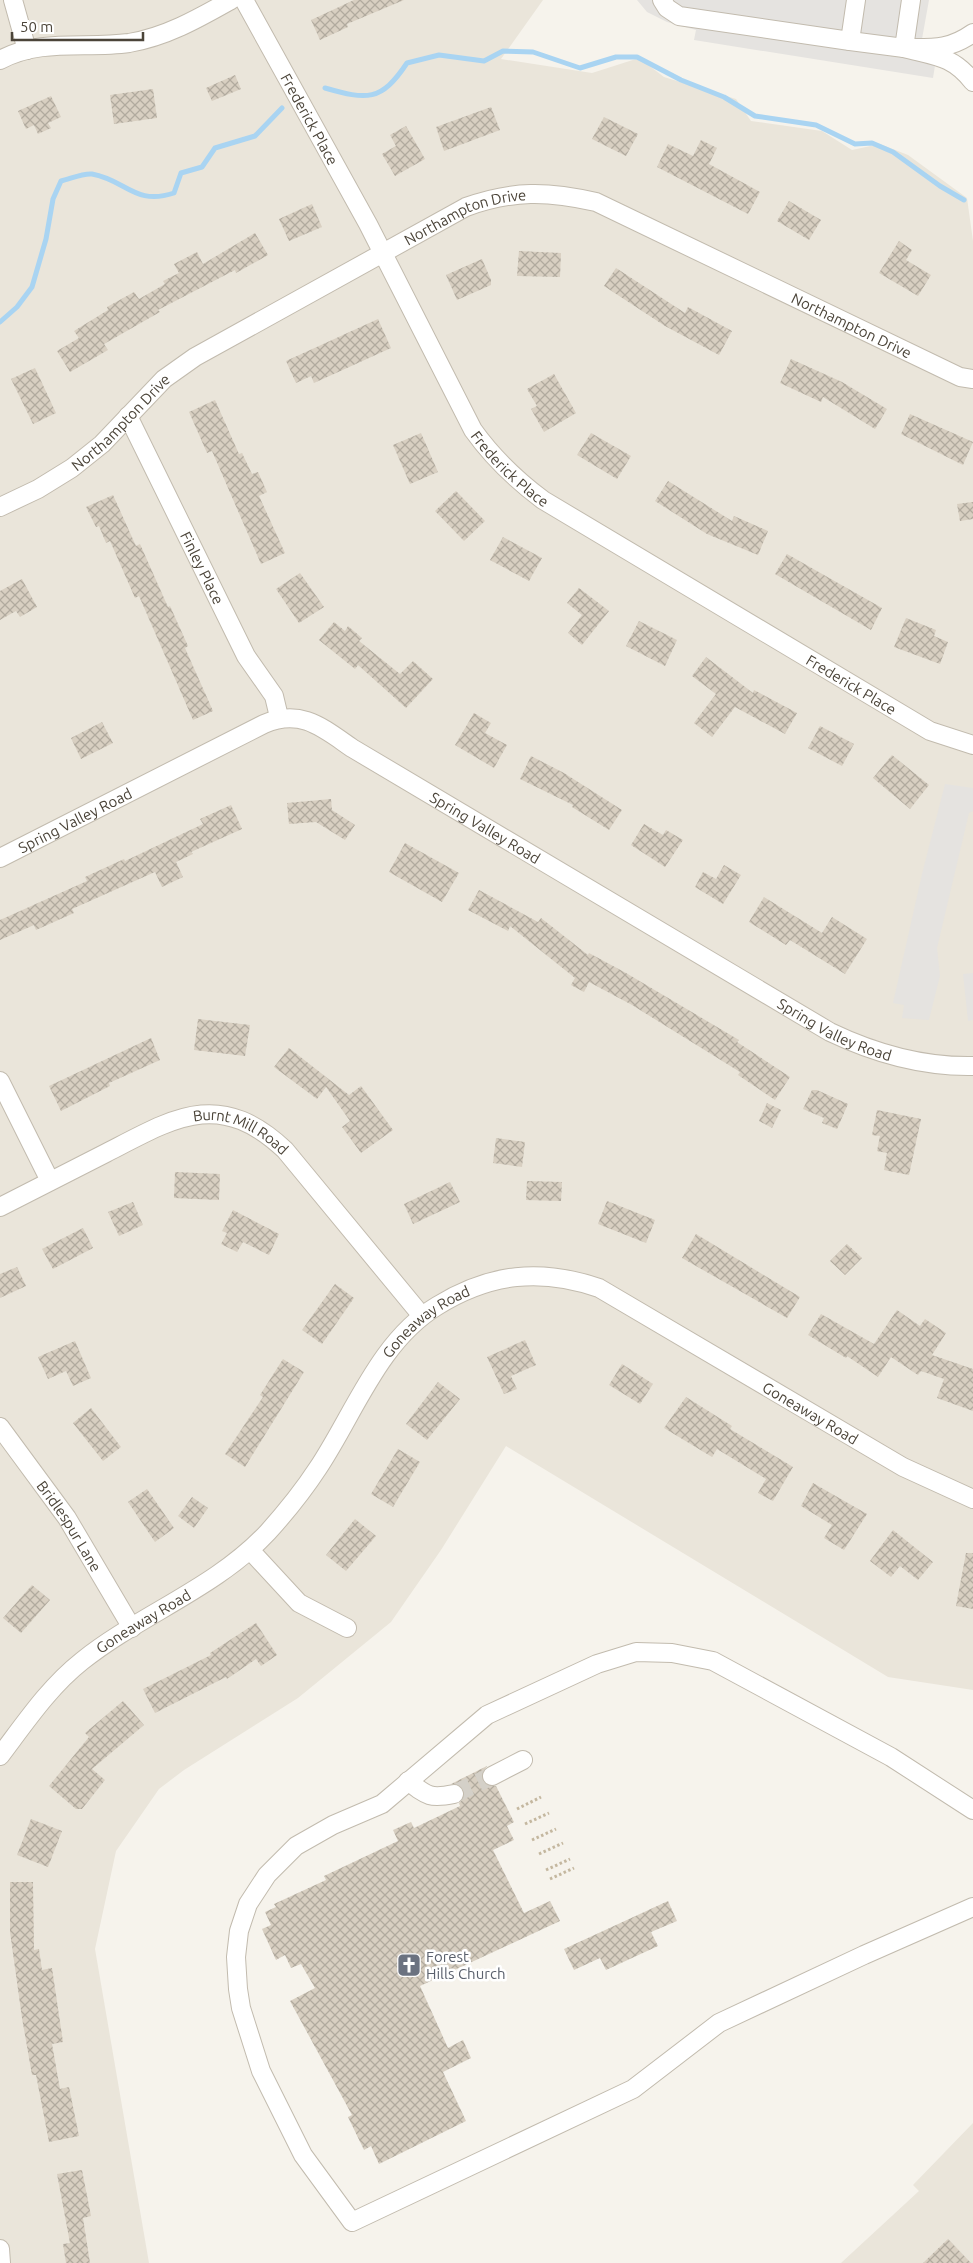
<svg xmlns="http://www.w3.org/2000/svg" width="973" height="2263" viewBox="0 0 973 2263" font-family="Ubuntu,sans-serif">
  <style>
    .residential { fill: #eae5da }
    .parking { fill: #e5e3e0 }
    .lines { fill: none; stroke-linecap: round; stroke-linejoin: round }
    .stream { stroke: #a9d4f2; stroke-width: 5 }
    .building { fill: url(#building-cross-hatch) }
    .minor-tunnel { stroke: #d4d0c8; stroke-width: 18; stroke-dasharray: 18 9; stroke-linecap: butt }
    .minor-casing { stroke: #c2bbae; stroke-width: 20 }
    .path { stroke: #c4b79f; stroke-width: 3; stroke-dasharray: 2.5 2.5; stroke-linecap: butt }
    .minor { stroke: #fff; stroke-width: 18 }
    .labels { text-anchor: middle; dominant-baseline: central; stroke-width: 5; stroke-linejoin: round; paint-order: stroke }
    .street-label { font-size: 15px; fill: #4b4439; stroke: #fff }
    .worship-label { font-size: 15px; fill: #5b616d; stroke: #fff; text-anchor: start }
  </style>
  <defs>
    <pattern id="building-cross-hatch" width="8" height="8" patternUnits="userSpaceOnUse" patternTransform="scale(1.25)"><rect width="8" height="8" fill="#d8cfc1"/><path d="M0 0l8 8M0 8l8-8" fill="none" stroke="#b1aa9e"/></pattern>
  </defs>
  <rect width="100%" height="100%" fill="#f6f3ec"/>
  <g class="residential">
    <path d="M0,0h543l-42,59 91,14 47,-15 25,19 72,22 15,22 71,10 30,19 28,-6 28,11 59,43 6,43v1449l-85,-13 -382,-231 -65,104 -50,72 -93,76 -114,72 -25,19 -43,62 -21,98 54,314h-149z"/>
    <path d="M973,2123v140h-132l78,-72 -6,-6z"/>
  </g>
  <g class="parking">
    <path d="M637,0h292l-7,39 17,2 -6,37 -239,-38 2,-10 -29,-8 -20,-10z"/>
    <path d="M945,784l28,4v23l-4,2 -32,135 3,28 -11,44 -27,-2 2,-13 -11,-2 29,-129z"/>
    <path d="M973,973v47l-5,1 -5,-47z"/>
  </g>
  <g class="lines">
    <g class="stream">
      <path d="M325,88c42,12 56,14 82,-25l32,-8 45,6 19,-10 30,1 47,16 36,-11h21l44,23 43,17 31,19 61,9 39,19 17,-1 21,9 47,34 24,14"/>
      <path d="M0,322l17,-15 15,-20 14,-48 7,-40 8,-18c9,-2 22,-8 31,-7 34,6 43,32 82,19l7,-20 21,-6 13,-19 40,-12 27,-28"/>
    </g>
  </g>
  <g class="building">
    <path d="M354,0h50l-57,24 1,3 -28,13 -9,-20z"/>
    <path d="M235,75l6,14 -29,12 -6,-13z"/>
    <path d="M153,89l4,29 -43,6 -4,-29z"/>
    <path d="M51,96l10,21 -13,6 3,5 -13,6 -4,-9 -8,4 -8,-18z"/>
    <path d="M491,107l9,23 -56,21 -8,-24z"/>
    <path d="M604,117l34,17 -12,22 -34,-17z"/>
    <path d="M406,126l19,33 -30,17 -13,-22 14,-8 -6,-11z"/>
    <path d="M701,140l16,8 -8,16 51,28 -12,22 -91,-47 11,-23 25,12z"/>
    <path d="M789,201l32,19 -12,20 -32,-19z"/>
    <path d="M312,204l10,23 -33,14 -10,-22z"/>
    <path d="M255,233l13,22 -32,18 -1,-3 -77,40 2,2 -56,32 4,6 -38,22 -13,-21 22,-13 -5,-7 34,-21 -1,-3 27,-15 5,7 26,-15 -2,-3 16,-8 -5,-9 23,-12 6,12z"/>
    <path d="M899,241l13,9 -6,10 25,15 -13,21 -39,-23z"/>
    <path d="M519,251l42,2 -1,24 -43,-1z"/>
    <path d="M482,259l9,21v5l-34,15 -11,-25z"/>
    <path d="M616,268l69,45 3,-6 44,24 -13,24 -54,-29 -61,-40z"/>
    <path d="M378,319l13,29 -77,35 -3,-7 -15,7 -10,-22z"/>
    <path d="M791,359l51,23 45,27 -12,20 -52,-32 -2,5 -41,-19z"/>
    <path d="M35,368l21,45 -23,11 -22,-45z"/>
    <path d="M554,374l22,39 -32,19 -13,-23 6,-3 -10,-17z"/>
    <path d="M215,400l24,54 3,-1 10,21 6,-2 9,20 -8,4 26,57 -24,11 -49,-113 -5,2 -18,-41z"/>
    <path d="M910,414l63,28 -10,23 -62,-31z"/>
    <path d="M421,433l17,39 -28,12 -17,-39z"/>
    <path d="M591,433l40,23 -14,23 -40,-24z"/>
    <path d="M668,481l64,40 2,-5 34,15 -10,24 -51,-21 -52,-33z"/>
    <path d="M456,491l29,30 -21,20 -29,-30z"/>
    <path d="M113,495l23,51 4,-2 28,63 2,-1 18,40 -3,2 28,63 -20,9 -54,-124 -4,2 -25,-57 -4,2 -7,-17 -3,1 -10,-20z"/>
    <path d="M973,502v17l-13,2 -3,-17z"/>
    <path d="M503,537l39,21 -13,23 -39,-21z"/>
    <path d="M787,554l95,54 -11,22 -96,-56z"/>
    <path d="M300,573l24,34 -25,16 -23,-34z"/>
    <path d="M22,579l15,28 -17,10 -4,-6 -16,9v-29z"/>
    <path d="M579,588l30,23 -27,34 -14,-12 14,-18 -15,-12z"/>
    <path d="M906,618l30,12 -2,6 14,6 -8,22 -46,-17z"/>
    <path d="M639,621l38,19 -12,26 -39,-20z"/>
    <path d="M334,622l11,9 3,-5 14,12 -3,3 41,33 13,-13 20,18 -27,29 -48,-43 -3,4 -36,-29z"/>
    <path d="M706,657l47,36 1,-3 43,23 -12,21 -50,-27 -23,30 -18,-14 22,-29 -24,-18z"/>
    <path d="M474,713l17,10 -6,10 22,12 -13,23 -39,-23z"/>
    <path d="M102,722l11,21 -32,16 -10,-21z"/>
    <path d="M820,726l34,18 -12,22 -34,-18z"/>
    <path d="M892,755l37,30 -19,24 -37,-31z"/>
    <path d="M531,756l33,17 58,37 -13,20 -37,-23 1,-2 -53,-26z"/>
    <path d="M331,799l1,11 23,15 -10,15 -29,-18 -27,2 -2,-21z"/>
    <path d="M231,805l11,24 -51,23 2,2 -17,8 7,15 -21,10 -7,-15 -83,37 2,4 -38,17 -2,-5 -34,15v-20l87,-39 -2,-4 39,-18 1,2 78,-37 -3,-5z"/>
    <path d="M644,824l19,11 3,-5 17,10 -18,27 -34,-22z"/>
    <path d="M405,843l54,30 -17,29 -53,-30z"/>
    <path d="M724,865l17,10 -18,29 -28,-17 8,-15 13,7z"/>
    <path d="M479,890l59,32 3,-4 47,37 1,-2 37,20 113,67 -2,2 53,35 -15,23 -37,-25 2,-3 -108,-67 -43,-23 -5,10 -13,-7 4,-7 -65,-52 -2,5 -40,-21z"/>
    <path d="M764,897l58,36 10,-16 35,22 -22,35 -55,-34 -4,5 -37,-23z"/>
    <path d="M198,1019l52,6 -5,31 -51,-6z"/>
    <path d="M151,1038l9,22 -51,23 1,3 -49,25 -12,-25z"/>
    <path d="M289,1048l60,47 12,-9 32,44 -32,23 -19,-26 8,-6 -24,-34 -9,12 -43,-32z"/>
    <path d="M812,1090h5l31,14 -11,25 -15,-6 2,-5 -21,-9z"/>
    <path d="M767,1103l14,7 -9,18 -13,-7z"/>
    <path d="M877,1110l44,9 -12,56 -25,-5 3,-17 -10,-2 3,-15 -8,-1z"/>
    <path d="M496,1138l29,4 -3,25 -29,-4z"/>
    <path d="M175,1172l45,2 -1,26 -45,-2z"/>
    <path d="M527,1181l35,1 -1,19 -35,-1z"/>
    <path d="M450,1182l10,20 -47,22 -9,-20z"/>
    <path d="M607,1201l48,19 -9,23 -48,-19z"/>
    <path d="M133,1202l10,23 -24,11 -11,-24z"/>
    <path d="M233,1210l46,24 -10,21 -26,-13 -6,10 -16,-8 6,-11 -5,-2z"/>
    <path d="M83,1228l10,20 -40,21 -11,-20z"/>
    <path d="M696,1234l104,63 -13,21 -105,-60z"/>
    <path d="M847,1244l15,14 -17,17 -15,-14z"/>
    <path d="M17,1267l9,19 -26,12v-24z"/>
    <path d="M335,1284l19,14 -32,46 -20,-14z"/>
    <path d="M897,1310l23,16 5,-7 21,14 -14,22 41,14v42l-36,-13 7,-19 -23,-8 -3,4 -27,-18 -13,20 -31,-21 -1,2 -38,-23 13,-21 53,30z"/>
    <path d="M525,1340l11,25 -25,11 6,13 -13,5 -17,-37z"/>
    <path d="M75,1341l16,37 -18,8 -7,-15 -18,8 -10,-22z"/>
    <path d="M283,1359l21,13 -59,95 -20,-13 38,-57 -3,-2z"/>
    <path d="M622,1364l31,20 -13,20 -31,-19z"/>
    <path d="M438,1382l22,17 -33,41 -21,-16z"/>
    <path d="M686,1397l46,29 -2,3 63,38 -20,34 -15,-8 8,-14 -49,-30 -5,8 -48,-29z"/>
    <path d="M91,1408l30,39 -18,14 -30,-38z"/>
    <path d="M398,1449l22,13 -27,45 -22,-13z"/>
    <path d="M813,1483l54,31 -23,36 -20,-12 8,-13 -31,-19z"/>
    <path d="M147,1489l27,39 -19,14 -27,-40z"/>
    <path d="M192,1497l16,11 -14,20 -16,-12z"/>
    <path d="M355,1519l21,17 -30,35 -20,-16z"/>
    <path d="M893,1530l40,32 -15,18 -18,-14 -9,11 -21,-16z"/>
    <path d="M966,1553h7v56l-17,-3z"/>
    <path d="M32,1585l18,15 -29,33 -18,-15z"/>
    <path d="M256,1623l21,32 -16,11 -5,-7 -29,20 -1,-2 -71,36 -12,-24 68,-34 -1,-2z"/>
    <path d="M123,1701l21,24 -52,44 13,11 -23,29h-6l-27,-23 40,-49 -4,-4z"/>
    <path d="M487,1766l-6,9 1,5 5,5 9,1 18,36 -7,4 7,14 -21,10 31,63 26,-12 10,20 -140,65 28,62 15,-8 8,18 -28,14 23,49 -87,43 -8,-18 -7,4 -16,-33 4,-2 -62,-114 25,-13 -14,-24 -10,4 -6,-13 -9,5 -14,-31 9,-4 -6,-13 11,-5 -2,-3 52,-24 -2,-4 74,-35 -5,-11 18,-8 3,6 46,-22 -1,-3 5,-5v-6l-6,-8h-7z"/>
    <path d="M31,1819l31,12 -14,36 -31,-12z"/>
    <path d="M10,1882h23l1,68 5,-1 3,21 10,-2 11,74 -11,2 8,45 9,-2 10,49 -30,6 -13,-67h-4l-10,-57 -12,-86z"/>
    <path d="M668,1901l9,20 -26,11 7,14 -52,24 -6,-12 -26,12 -10,-21z"/>
    <path d="M82,2170l9,46 -8,2 7,45h-24l-3,-19 7,-1 -13,-69z"/>
    <path d="M948,2239l23,24h-48z"/>
  </g>
  <g class="lines">
    <path class="minor-tunnel" d="M454,1794l38,-18"/>
    <g class="minor-casing">
      <g id="minor">
        <path d="M13,0l14,50"/>
        <path id="s1" d="M244,0l124,224 105,206c20,28 42,49 70,70l387,231 43,14"/>
        <path d="M662,0l5,8 12,8 171,25 6,-41"/>
        <path d="M973,33c-24,17 -40,15 -69,15 31,8 49,8 69,34"/>
        <path d="M850,41l54,7 7,-48"/>
        <path d="M0,60c41,-22 85,-11 129,-17 37,-6 70,-25 102,-43"/>
        <path id="s2" d="M128,416l118,240 28,40 5,21"/>
        <path id="s3" d="M0,507l38,-18 34,-21 30,-24 62,-65 31,-22 271,-150c47,-17 82,-16 130,-5l364,175 13,2"/>
        <path id="s4" d="M0,858l264,-134c37,-16 59,4 88,24l478,284c46,22 92,35 143,34"/>
        <path d="M0,1081l50,100"/>
        <path id="s5" d="M0,1207c35,-18 70,-36 106,-54 68,-35 113,-65 179,-3l137,166"/>
        <path id="s6" d="M0,1427l67,91 65,110"/>
        <path d="M250,1550l49,53 48,25"/>
        <path id="s7" d="M0,1756c25,-33 49,-69 82,-95 59,-47 134,-73 186,-129 18,-20 35,-41 50,-64 36,-54 61,-127 119,-162 53,-33 104,-38 162,-18l304,179 70,32"/>
        <path d="M492,1776l31,-16"/>
        <path d="M408,1781c19,15 22,18 46,13"/>
        <path d="M973,1810l-82,-53 -178,-96 -41,-8 -36,-1 -39,12 -110,51 -105,89 -49,21 -37,21 -29,29 -19,29 -9,27 -3,26 2,32 3,19 20,63 42,84 49,67 281,-133 86,-66 145,-68 109,-48"/>
        <path d="M0,2249l1,14"/>
      </g>
    </g>
    <g class="path">
      <path d="M517,1809l24,-12"/>
      <path d="M525,1824l24,-11"/>
      <path d="M532,1840l24,-11"/>
      <path d="M539,1854l24,-11"/>
      <path d="M546,1870l24,-11"/>
      <path d="M550,1879l24,-11"/>
    </g>
    <use href="#minor" class="minor"/>
  </g>
  <defs>
    <g id="church-square" transform="scale(1.25)"><rect x="-9" y="-9" width="18" height="18" rx="4" fill="#6b7280" stroke="#fff"/><path d="M-1.2-6h2.4v3.5h3.3v2.4h-3.3V6h-2.4V-.1h-3.3v-2.4h3.3Z" fill="#fff"/></g>
  </defs>
  <g fill-rule="evenodd">
    <use href="#church-square" x="409" y="1965"/>
  </g>
  <g class="labels">
    <g class="street-label">
      <text stroke="none"><textPath href="#s1" startOffset="136">Frederick Place</textPath></text>
      <text stroke="none"><textPath href="#s3" startOffset="554">Northampton Drive</textPath></text>
      <text stroke="none"><textPath href="#s3" startOffset="974">Northampton Drive</textPath></text>
      <text stroke="none"><textPath href="#s3" startOffset="149">Northampton Drive</textPath></text>
      <text stroke="none"><textPath href="#s1" startOffset="541">Frederick Place</textPath></text>
      <text stroke="none"><textPath href="#s2" startOffset="169">Finley Place</textPath></text>
      <text stroke="none"><textPath href="#s1" startOffset="946">Frederick Place</textPath></text>
      <text stroke="none"><textPath href="#s4" startOffset="84">Spring Valley Road</textPath></text>
      <text stroke="none"><textPath href="#s4" startOffset="548">Spring Valley Road</textPath></text>
      <text stroke="none"><textPath href="#s4" startOffset="952">Spring Valley Road</textPath></text>
      <text stroke="none"><textPath href="#s5" startOffset="266">Burnt Mill Road</textPath></text>
      <text stroke="none"><textPath href="#s7" startOffset="619">Goneaway Road</textPath></text>
      <text stroke="none"><textPath href="#s7" startOffset="1052">Goneaway Road</textPath></text>
      <text stroke="none"><textPath href="#s6" startOffset="121">Bridlespur Lane</textPath></text>
      <text stroke="none"><textPath href="#s7" startOffset="199">Goneaway Road</textPath></text>
    </g>
    <g class="worship-label">
      <text x="426" y="1956">Forest<tspan x="426" dy="17">Hills Church</tspan></text>
    </g>
  </g>
  <path d="M12 32v8h131v-8" fill="none" stroke="#4b4439" stroke-width="2.5"/>
  <text x="20" y="32" font-size="15" fill="#4b4439" stroke="#ffffff" stroke-width="4" paint-order="stroke">50 m</text>
</svg>
